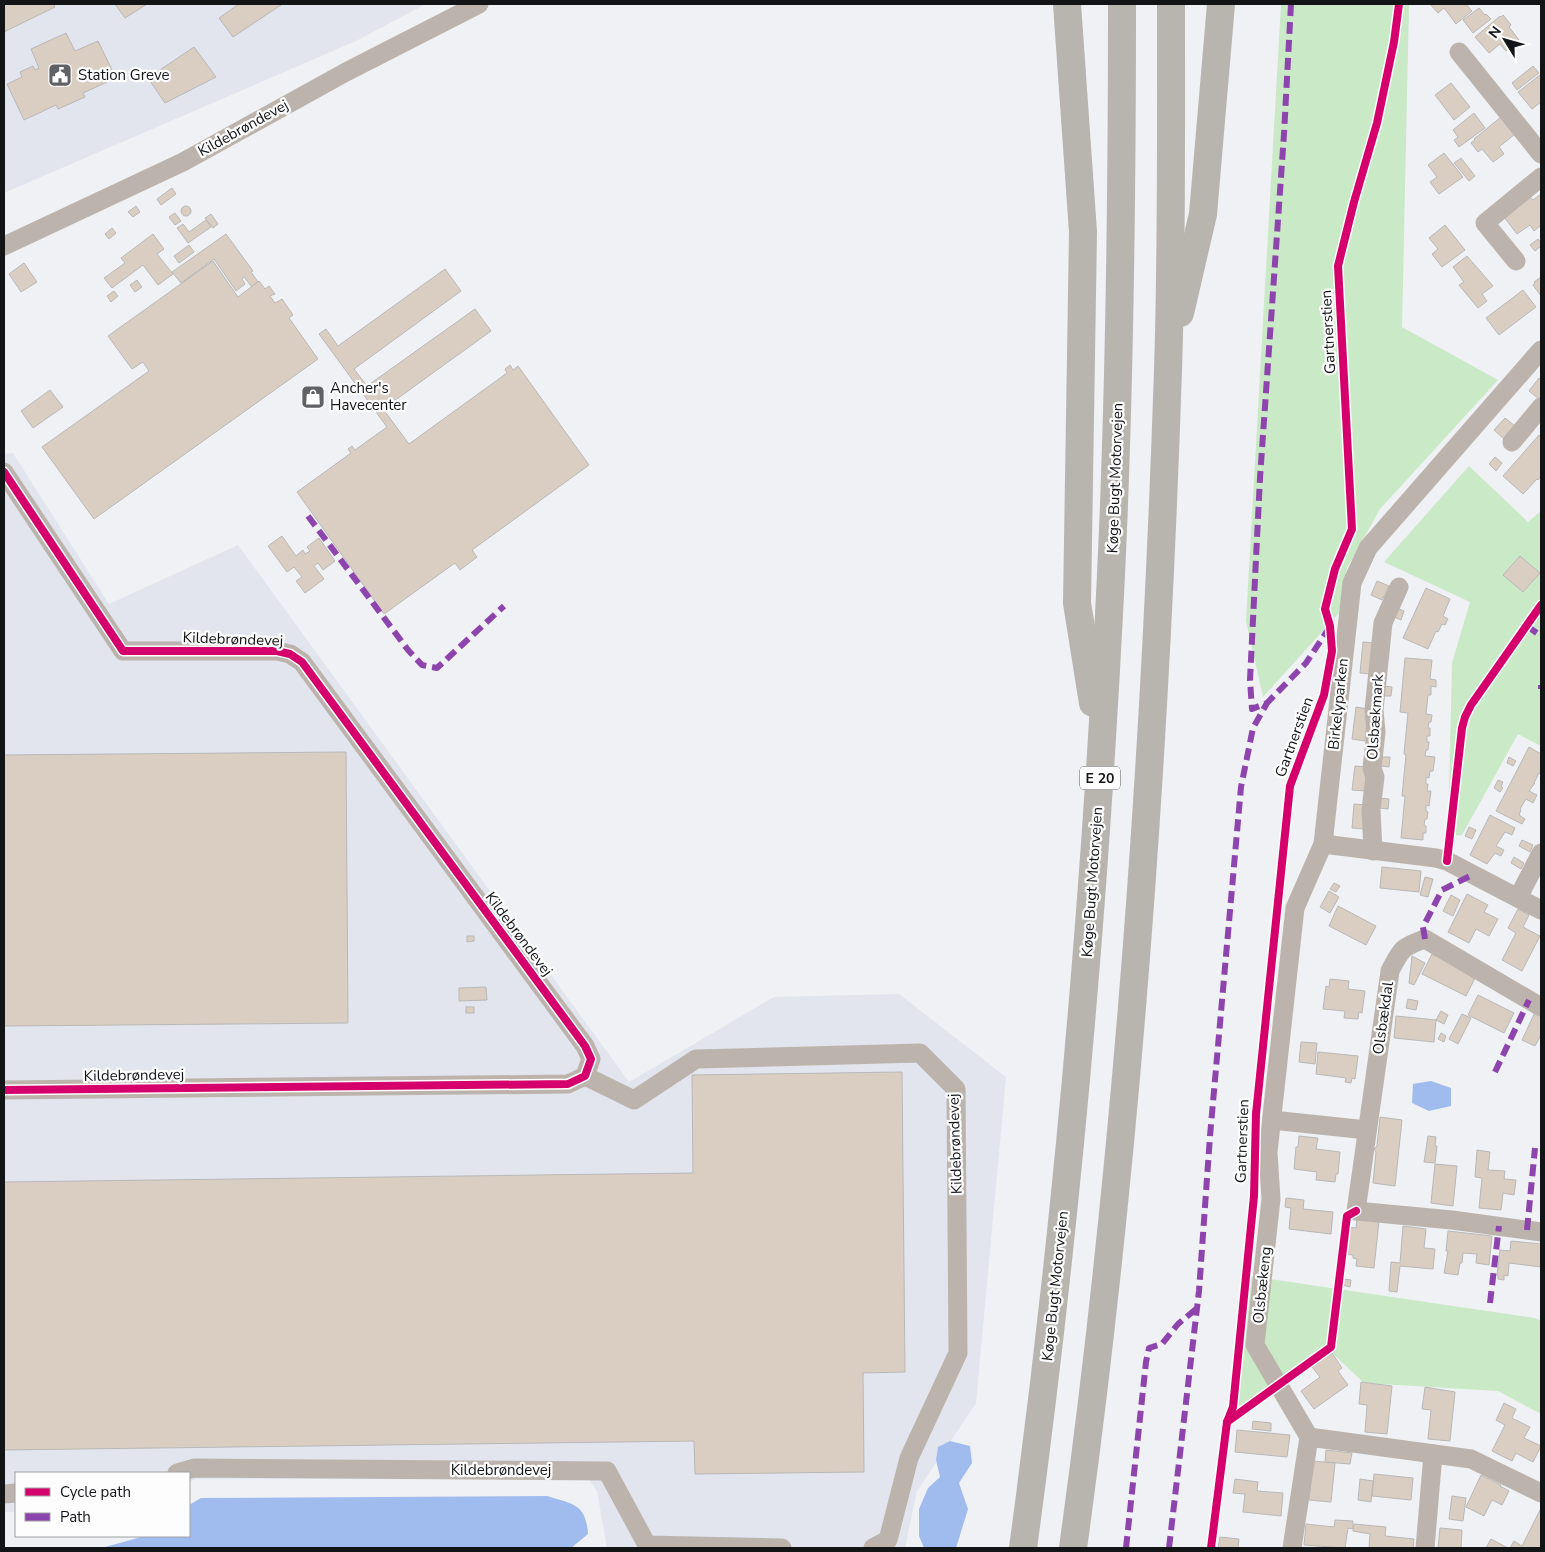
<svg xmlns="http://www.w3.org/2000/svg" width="1545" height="1552" viewBox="0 0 1545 1552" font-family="'Nunito Sans',sans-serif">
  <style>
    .built { fill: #e2e5ee }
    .green { fill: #cae9c6 }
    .water { fill: #a0bcee }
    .building { fill: #dacec2; stroke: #b8b8b8 }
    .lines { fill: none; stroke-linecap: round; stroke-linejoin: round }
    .minor { stroke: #bcb4ac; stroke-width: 19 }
    .highway { stroke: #b8b4ae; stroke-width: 28 }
    .quiet { stroke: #8e44ad; stroke-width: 6; stroke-dasharray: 12 6; stroke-linecap: butt }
    .cycleway-casing { stroke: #fdfdfe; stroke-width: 11 }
    .cycleway { stroke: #d6006c; stroke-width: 8 }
    .labels { text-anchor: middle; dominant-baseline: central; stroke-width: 4.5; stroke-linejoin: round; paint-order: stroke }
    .shield { fill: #fdfdfe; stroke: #595a5c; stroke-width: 1 }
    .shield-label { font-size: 14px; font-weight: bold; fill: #131416 }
    .poi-label { font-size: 15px; fill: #131416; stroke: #fdfdfe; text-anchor: start }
    .street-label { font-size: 15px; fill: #131416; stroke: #fdfdfe }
  </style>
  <rect width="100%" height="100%" fill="#eff1f4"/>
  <g class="built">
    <path d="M4,4h422l-70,37 -352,152z"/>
    <path d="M13,453l96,151 129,-59 391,537 145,-85 125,-3 107,83 -30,326 -59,88 -12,57h-298l-10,-57 -9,-13 -392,1 -7,3v-9h-173v39h-12v-1058z"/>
  </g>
  <g class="green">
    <path d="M1281,4h128l-7,323 96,53 -118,129 -33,59 -8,45 -76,84 -17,-76z"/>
    <path d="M1469,466l59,56 13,-11v235l-23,-12 -56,101 -14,1 4,-173 18,-61 -86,-40z"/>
    <path d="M1249,1276l286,42 6,3v93l-43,-23 -134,-8 -33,-31 -102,74z"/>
  </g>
  <g class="water">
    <path d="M1431,1081l20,7v18l-22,5 -17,-8 1,-19z"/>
    <path d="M950,1441l20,5 2,17 -13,20 9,26 -12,39h-32l-5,-12v-27l9,-21 12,-11 -4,-17 2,-13z"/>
    <path d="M547,1496c25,8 39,7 41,38l-17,14h-492l26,-1 40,-11h44v-31l12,-7z"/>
  </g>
  <g class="building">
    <path d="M4,4h50l1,3 -51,25z"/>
    <path d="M115,4h32l-22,14z"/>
    <path d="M239,4h41l1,1 -48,32 -14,-19z"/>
    <path d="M1430,4h36l6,7 -16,13 -12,-16 -6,5z"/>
    <path d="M1479,8l6,7 1,-1 5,5 -18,14 -10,-13z"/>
    <path d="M1503,15l8,10 -2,2 10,13 -13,11 -6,-7 -11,9 -14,-16 25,-21 1,1z"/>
    <path d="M66,33l9,18 23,-10 18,37 -33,15 2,4 -27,12 -2,-4 -32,15 -17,-36 15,-7 -2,-5 13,-6 2,4 4,-2 -8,-19z"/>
    <path d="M194,47l22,30 -51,26 -17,-25z"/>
    <path d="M1533,66l6,7 -22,17 -5,-7z"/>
    <path d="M1541,74v28l-9,7 -14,-17z"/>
    <path d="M1451,83l19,24 -16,13 -19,-25z"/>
    <path d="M1474,113l11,15 -26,19 -5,-7 4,-3 -5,-7z"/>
    <path d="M1501,117l14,17 -16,13 5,7 -11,8 -11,-13 -4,3 -7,-9 4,-3 -1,-1z"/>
    <path d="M1444,153l19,24 -24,17 -9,-12 7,-5 -9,-12z"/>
    <path d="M1461,158l14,18 -6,5 -15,-18z"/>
    <path d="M172,188l4,6 -15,11 -4,-6z"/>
    <path d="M1541,194v31l-7,6 -4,-6 -13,9 -13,-17 26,-20 3,3z"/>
    <circle cx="186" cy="211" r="5"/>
    <path d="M136,206l4,6 -7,5 -5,-5z"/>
    <path d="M175,213l6,8 -6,4 -6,-8z"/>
    <path d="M211,214l7,10 -5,4 -8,-10z"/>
    <path d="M206,220l5,7 -23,16 -11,-15 6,-4 6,8z"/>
    <path d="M1445,225l20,25 -23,17 -10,-13 6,-5 -9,-11z"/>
    <path d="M112,228l4,5 -7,6 -4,-5z"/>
    <path d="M153,234l11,15 -7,5 16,20 -15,11 -15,-20 -31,23 -8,-10 21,-15 -4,-5z"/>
    <path d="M226,234l27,37 -2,1 7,10 -6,5 -8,-10 -2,2 3,5 -9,7 -22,-32 -33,24 -9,-11z"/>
    <path d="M1538,239l3,4v3l-6,5 -5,-6z"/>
    <path d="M189,245l5,7 -15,11 -5,-7z"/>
    <path d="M1467,256l26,30 -11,8 5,7 -9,7 -19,-23 5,-3 -11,-15z"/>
    <path d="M213,261l25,36 21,-16 6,8 4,-3 6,8 -5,2 5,7 7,-4 11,16 -4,3 29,41 -224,160 -52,-72 107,-76 -6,-9 -11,7 -24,-33z"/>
    <path d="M24,263l13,19 -16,10 -12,-18z"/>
    <path d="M445,269l16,22 -107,78 13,17 108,-77 16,22 -108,78 26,35 98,-71 -2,-4 5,-4 3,5 5,-4 71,99 -117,85 5,7 -17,13 -5,-7 -71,51 -87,-122 54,-39 -3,-4 4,-3 3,4 32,-23 -68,-93 7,-5 12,17z"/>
    <path d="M1541,277v19l-8,-11 2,-2 -1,-1z"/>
    <path d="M137,280l5,7 -7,5 -5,-7z"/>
    <path d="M1523,290l13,17 -37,28 -13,-17z"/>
    <path d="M114,291l4,5 -7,6 -4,-6z"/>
    <path d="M1539,378l2,2v16l-2,3 -10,-8z"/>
    <path d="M50,390l13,17 -30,21 -12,-17z"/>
    <path d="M1505,418l10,8 -11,13 -10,-9z"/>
    <path d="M1539,435l2,2v39l-3,4 -1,-1 -14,15 -20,-18z"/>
    <path d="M1495,457l7,6 -6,8 -7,-7z"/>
    <path d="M282,536l14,20 7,-6 2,4 5,-3 -3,-4 12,-9 16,23 -12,9 -5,-7 -4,3 10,13 -19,14 -9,-12 6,-4 -8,-10 -7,5 -19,-26z"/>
    <path d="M1520,556l20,17 -17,19 -20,-17z"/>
    <path d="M1377,581l12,5 -7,14 -11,-5z"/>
    <path d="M1426,588l24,11 -7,17 5,3 -3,6 -3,-1 -4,8 -2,-1 -8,18 -25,-11z"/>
    <path d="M1396,608l8,3 -3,9 -9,-4z"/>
    <path d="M1363,642l12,1 -3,31 -12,-1z"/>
    <path d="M1405,658l27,2 -2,19 6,1v7l-5,-1v9h-3l-2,19 6,1 -1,7h-2l-1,6h2v8h-3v6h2l-1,8h-2l-1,6 10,1 -2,14h-3l-1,7 -3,-1v7h2l-1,7h4l-2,15 -3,-1v6l2,1 -1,7h-2l-1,6 2,1v7h-3v7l-22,-2 4,-42h-3l4,-41 -2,-1 4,-41 -8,-1z"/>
    <path d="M1383,686l9,1 -1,9h-9z"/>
    <path d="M1356,707l12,2 -3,32 -13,-2z"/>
    <path d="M1529,747l12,7v17l-1,3 -1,-1 -5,10h1l-6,8 8,4 -4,8 -7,-4 -6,10 1,1 -2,5 6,4 -3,5 -26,-13z"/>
    <path d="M346,752l2,271 -344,3v-271z"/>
    <path d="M1380,757h10l-1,10 -9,-1z"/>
    <path d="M1509,757l7,4 -3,5 -6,-3z"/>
    <path d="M1355,766l12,1 -2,24 -13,-1z"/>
    <path d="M1498,780l5,2 -2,5 2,1 -3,4 -6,-4z"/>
    <path d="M1379,798l10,1 -1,10 -9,-1z"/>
    <path d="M1354,804l13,1 -3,24 -12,-1z"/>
    <path d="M1490,815l25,13 -3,7 -7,-3 -9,14 8,4 -3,6 -6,-3 -8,11 -17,-9z"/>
    <path d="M1469,827l7,3 -4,9 -7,-3z"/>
    <path d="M1522,840l11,5 -3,7 -11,-6z"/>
    <path d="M1514,857l10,6 -3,6 -10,-6z"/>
    <path d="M1382,867l39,4 -2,21 -39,-4z"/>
    <path d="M1425,877l8,2 -5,18 -8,-2z"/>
    <path d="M1334,883l6,3 -4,6 -6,-3z"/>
    <path d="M1329,891l10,6 -9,16 -10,-6z"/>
    <path d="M1467,894l21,11 -4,7 14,7 -9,17 -13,-7 -7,14 -21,-11z"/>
    <path d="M1451,895l9,5 -7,16 -10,-5z"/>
    <path d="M1338,906l38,20 -10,19 -37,-19z"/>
    <path d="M1518,909l11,6 -6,12 17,9 -18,35 -20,-11 14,-27 -8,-5z"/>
    <path d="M467,936h7v5l-7,1z"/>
    <path d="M1432,954l44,22 -10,20 -44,-22z"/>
    <path d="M1412,956l13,7 -11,22 -5,-2z"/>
    <path d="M1330,979l19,2 -1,8 17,2 -3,22 -3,-1 -1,7 -14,-1 1,-7 -22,-2 3,-23 3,1z"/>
    <path d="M486,987l1,13 -28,1v-13z"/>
    <path d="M1478,995l36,18 -10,20 -36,-18z"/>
    <path d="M1408,999l10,2 -2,9 -10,-2z"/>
    <rect x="466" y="1007" width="8" height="6"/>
    <path d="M1537,1008l4,2v25l-6,11 -13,-6z"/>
    <path d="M1441,1011l7,4 -4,9 -8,-4z"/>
    <path d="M1462,1014l9,4 -13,26 -9,-5z"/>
    <path d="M1396,1016l40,4 -2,22 -40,-4z"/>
    <path d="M1441,1033l5,3 -2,6 -6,-3z"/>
    <path d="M1301,1042l16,1 -2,21 -16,-2z"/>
    <path d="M1318,1052l40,4 -3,23 -3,-1 -1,5 -6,-1 1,-4 -30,-4z"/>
    <path d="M902,1072l3,300 -42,1 1,99 -169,2 -1,-33 -690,9v-268l689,-9 -1,-98z"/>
    <path d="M1380,1117l22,3 -7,66 -22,-3 3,-31 -2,-3 3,-3z"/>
    <path d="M1299,1136l19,2 -2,11 24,3 -2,22h-2l-1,8 -19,-2 1,-8 -23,-3 2,-22h2z"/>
    <path d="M1428,1136l8,1 -1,8 2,1 -2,17 -11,-1z"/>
    <path d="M1477,1150l13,2 -2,18 17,1 -1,8 12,1 -2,15 -11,-2 -2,17 -22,-2 3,-30 -7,-1z"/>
    <path d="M1435,1164l22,2 -4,40 -22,-3z"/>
    <path d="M1286,1198l18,2 -1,9 30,3 -2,22 -42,-5 2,-21 -6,-1z"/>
    <path d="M1357,1219l22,2 -5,47 -18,-2 1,-7 -4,-1v-3l-9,-1 3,-27 9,1z"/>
    <path d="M1403,1226l23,3 -2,19 11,1 -2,20 -33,-3 -3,26 -8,-1 2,-29 9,1z"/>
    <path d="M1448,1231l44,5 -3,29 -13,-2 1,-9 -14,-1 -1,10h-2l-2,12 -14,-2 4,-22h-2z"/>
    <path d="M1511,1241l30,3v23l-32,-4 -1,13 -4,-1v5l-6,-1v-4h-1l3,-25 10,1z"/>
    <path d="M1343,1279l8,1 -1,7 -8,-2z"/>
    <path d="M1332,1353l10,15 -4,3 10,14 -34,24 -13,-18 19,-14 -8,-10z"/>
    <path d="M1361,1382l31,4 -5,48 -22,-2 2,-27 -8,-1z"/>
    <path d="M1425,1387l30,5 -5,49 -22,-2 3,-29 -9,-1z"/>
    <path d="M1504,1403l12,6 -4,9 18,9 -6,11 17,8 -8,16 -17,-9 -4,8 -20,-10 13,-26 -9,-5z"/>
    <path d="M1253,1421l18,2v8l-19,-2z"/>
    <path d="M1237,1430l53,5 -3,22 -52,-5z"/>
    <path d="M1326,1450l26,3 -2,11 -25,-2z"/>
    <path d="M1313,1461l22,2 -4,39 -22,-2z"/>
    <path d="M1374,1474l39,4 -2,22 -39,-4z"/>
    <path d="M1481,1475l20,10 -1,1 9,5 -7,14 -10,-5 -8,16 -18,-9z"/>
    <path d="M1235,1479l23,3 -1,9 26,2 -2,23 -38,-4 2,-18 -12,-1z"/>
    <path d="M1360,1479l13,2 -2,21 -13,-2z"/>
    <path d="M1452,1496l14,2 -3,23 -14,-2z"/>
    <path d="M1541,1508v40h-31l4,-7 8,5z"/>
    <path d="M1335,1520l18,1v8l-5,-1 -3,20 -41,-3 2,-21 28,3z"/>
    <path d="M1354,1524l32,3 -1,9 29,3 -1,9h-44l1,-14 -17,-3z"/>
    <path d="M1440,1528l22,2 -1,18h-23z"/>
    <path d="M1220,1537l19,2 -1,9h-20z"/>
    <path d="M1491,1539l17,9h-22z"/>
  </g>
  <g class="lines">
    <g class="minor">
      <path d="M1459,52l82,102"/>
      <path d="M4,246l179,-84 163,-90 133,-68"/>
      <path d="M1516,261l-31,-38 56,-46"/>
      <path d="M1512,442l29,-35"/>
      <path d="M4,472l119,179h154l13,3 12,8 283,384 6,13 -6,17 -17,8 -564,6"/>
      <path d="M1323,844l113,14 11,3 94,49"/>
      <path d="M1373,851l-2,-41 4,-33 -3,-9 4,-36 -2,-22 9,-87 16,-36"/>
      <path d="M1518,898l23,-45"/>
      <path d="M1541,1007l-116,-68c-24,8 -24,11 -35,32l-34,240 96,9 89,12"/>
      <path d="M585,1076l49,24 62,-41 224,-6 36,36 2,264 -49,105 -21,82 -15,8"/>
      <path d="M1272,1120l95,10"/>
      <path d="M1309,1437l162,22 70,34"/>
      <path d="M177,1473l17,-5 413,3 40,74 135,3"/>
      <path d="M4,1494l12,-1"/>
      <path d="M1292,1548l17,-111 -54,-92 16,-146 -3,-47 27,-244 28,-64 29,-261 16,-35 173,-198"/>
      <path d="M1425,1548l8,-94"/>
    </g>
    <g class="highway">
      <path d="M1067,4l16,228 -6,371 16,100"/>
      <path d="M1180,313l23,-99 18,-210"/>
      <path d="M1023,1548c43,-316 71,-634 87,-953 10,-197 12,-394 12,-591"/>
      <path d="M1073,1548c54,-390 82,-784 95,-1178 4,-122 3,-244 3,-366"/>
    </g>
    <g class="quiet">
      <path d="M1291,4l-7,130 -24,344 -10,202 2,29 15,-6 39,-40 23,-35"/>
      <path d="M308,516l100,134 14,15 15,3 67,-62"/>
      <path d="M1527,626l14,10"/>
      <path d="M1541,685v4"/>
      <path d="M1425,939l-2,-12 19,-37 30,-15"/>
      <path d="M1495,1072l34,-72"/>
      <path d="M1527,1230l8,-82"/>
      <path d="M1490,1303l9,-77"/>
      <path d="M1126,1548l20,-186 3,-14 13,-4 16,-20 18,-15"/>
      <path d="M1169,1548l30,-257 11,-155 31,-349 12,-59 14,-25"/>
    </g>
    <g class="cycleway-casing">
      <g id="cycleway">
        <path d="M4,472l119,179h154l13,3 12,8 283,384 6,13 -6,17 -17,8 -564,6"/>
        <path d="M1447,861l15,-133 3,-11 6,-12 70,-100"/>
        <path d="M1227,1422l104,-75 16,-131 9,-5"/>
        <path d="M1211,1548l16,-126 6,-15 21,-211 2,-82 34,-328 34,-91 8,-44 -2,-25 -5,-17 10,-40 17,-40 -14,-263 16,-64 23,-79 17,-81 5,-38"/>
      </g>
    </g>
    <use href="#cycleway" class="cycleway"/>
  </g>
  <defs>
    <g id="civic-square" transform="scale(1.25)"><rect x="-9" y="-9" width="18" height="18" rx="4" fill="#606164" stroke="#fdfdfe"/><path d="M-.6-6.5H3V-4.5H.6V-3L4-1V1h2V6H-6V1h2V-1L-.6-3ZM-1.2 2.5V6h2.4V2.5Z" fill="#fff"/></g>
    <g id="shop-square" transform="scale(1.25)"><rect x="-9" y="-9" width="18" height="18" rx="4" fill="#606164" stroke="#fdfdfe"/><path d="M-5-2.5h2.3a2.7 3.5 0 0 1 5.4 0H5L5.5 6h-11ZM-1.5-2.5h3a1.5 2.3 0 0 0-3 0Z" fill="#fff"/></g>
  </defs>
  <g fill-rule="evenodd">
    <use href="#civic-square" x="60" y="75"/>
    <use href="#shop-square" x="313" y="397"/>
  </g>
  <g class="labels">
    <rect class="shield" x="1080" y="766.5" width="40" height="23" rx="4"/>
    <g class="shield-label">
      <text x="1100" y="778">E 20</text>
    </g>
    <g class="poi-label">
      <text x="78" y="75">Station Greve</text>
      <text x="330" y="388">Ancher's<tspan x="330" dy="17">Havecenter</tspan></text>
    </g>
    <g class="street-label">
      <text transform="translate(243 128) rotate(-29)">Kildebrøndevej</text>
      <text transform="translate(1328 332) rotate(-93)">Gartnerstien</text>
      <text transform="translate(1115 478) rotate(-88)">Køge Bugt Motorvejen</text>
      <text transform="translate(233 639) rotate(2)">Kildebrøndevej</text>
      <text transform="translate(1338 704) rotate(-84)">Birkelyparken</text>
      <text transform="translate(1375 717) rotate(-86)">Olsbækmark</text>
      <text transform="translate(1294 737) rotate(-70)">Gartnerstien</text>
      <text transform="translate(1092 882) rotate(-86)">Køge Bugt Motorvejen</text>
      <text transform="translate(519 934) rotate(53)">Kildebrøndevej</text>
      <text transform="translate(1383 1018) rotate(-82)">Olsbækdal</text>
      <text transform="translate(134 1075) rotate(-1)">Kildebrøndevej</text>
      <text transform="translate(1242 1141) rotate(-88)">Gartnerstien</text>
      <text transform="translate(955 1144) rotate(-92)">Kildebrøndevej</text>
      <text transform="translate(1262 1285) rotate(-84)">Olsbækeng</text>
      <text transform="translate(1055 1286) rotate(-84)">Køge Bugt Motorvejen</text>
      <text x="501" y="1470">Kildebrøndevej</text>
    </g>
  </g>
  <rect width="1545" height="1552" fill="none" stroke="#131416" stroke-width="10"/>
  <rect x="15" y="1472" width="175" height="65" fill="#fdfdfe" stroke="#9fa0a1"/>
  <rect x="25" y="1488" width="25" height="8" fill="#d6006c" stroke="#9fa0a1"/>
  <text x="60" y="1497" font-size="15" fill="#131416">Cycle path</text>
  <rect x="25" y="1513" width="25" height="8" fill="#8e44ad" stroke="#9fa0a1"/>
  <text x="60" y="1522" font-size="15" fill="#131416">Path</text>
  <g transform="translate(1505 40) rotate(307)" stroke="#fdfdfe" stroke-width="4" paint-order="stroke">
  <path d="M0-4L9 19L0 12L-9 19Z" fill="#131416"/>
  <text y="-8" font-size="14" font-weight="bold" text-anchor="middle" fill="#131416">N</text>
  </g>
</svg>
